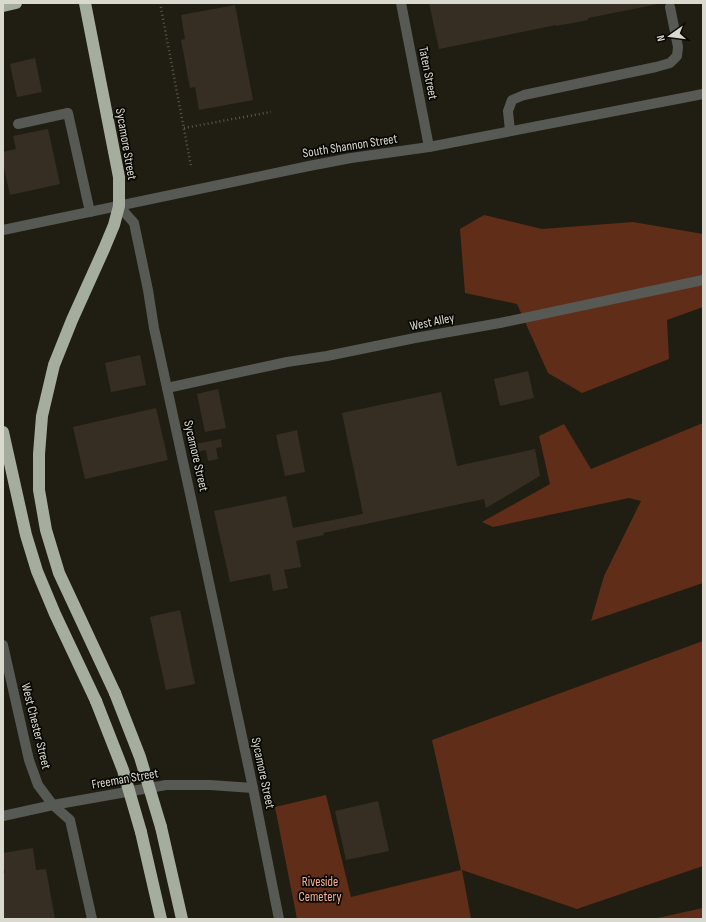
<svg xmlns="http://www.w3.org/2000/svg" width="706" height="922" viewBox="0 0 706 922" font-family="'Sofia Sans Condensed',sans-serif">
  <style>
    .green { fill: #602d18 }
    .building { fill: #372e23 }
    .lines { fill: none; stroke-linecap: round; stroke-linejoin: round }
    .path { stroke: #5b594e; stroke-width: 2.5; stroke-dasharray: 1 3; stroke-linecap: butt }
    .minor { stroke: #565954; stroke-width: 10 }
    .highway { stroke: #a4ad9e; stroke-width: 12 }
    .highway-bridge { stroke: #a4ad9e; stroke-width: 12 }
    .labels { text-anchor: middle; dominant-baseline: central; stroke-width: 3.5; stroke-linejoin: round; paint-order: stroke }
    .street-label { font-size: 13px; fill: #dad9d0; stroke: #090804 }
    .park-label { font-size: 13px; fill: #f9b094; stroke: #090804 }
  </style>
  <rect width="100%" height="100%" fill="#201e12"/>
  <g class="green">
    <path d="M484,215l58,14 91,-7 70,12v73l-36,13 2,39 -87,34 -34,-20 -31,-69 -52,-11 -5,-64z"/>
    <path d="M703,423v160l-112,38 13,-45 37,-75 -12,-3 -136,29 -11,-5 68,-38 -11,-48 25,-12 27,45z"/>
    <path d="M703,641v225l-126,43 -115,-39 9,49h-174l-22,-112 51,-12 25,102 110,-27 -29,-130z"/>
    <path d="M703,908v11h-50z"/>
  </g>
  <g class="building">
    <path d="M429,3h229v1l-70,14v2l-32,6v-1l-117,24z"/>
    <path d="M235,5l18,95 -54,10 -4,-23 -5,1 -9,-48 4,-1 -4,-24z"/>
    <path d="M35,58l7,34 -25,5 -7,-33z"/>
    <path d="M48,129l12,55 -50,11 -7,-32v-11l13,-3 -3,-13z"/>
    <path d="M140,355l6,30 -35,7 -6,-29z"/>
    <path d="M528,371l6,27 -34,8 -6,-27z"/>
    <path d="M218,389l8,39 -21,4 -8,-38z"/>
    <path d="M441,392l16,74 78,-17 5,27 -54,32 -2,-9 -161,34 1,2 -28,6 5,26 -17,3 4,18 -15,3 -3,-17 -40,8 -16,-71 72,-15 7,32 70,-14 -21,-101z"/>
    <path d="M156,408l12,52 -83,19 -12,-52z"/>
    <path d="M297,430l8,42 -20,4 -9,-41z"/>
    <path d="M221,439l1,8 -6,1 2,11 -10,2 -2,-11 -9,2 -1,-8z"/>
    <path d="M180,610l15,74 -29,6 -16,-73z"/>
    <path d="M378,801l11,50 -43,9 -11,-49z"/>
    <path d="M33,848l3,22 10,-1 9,50h-52v-46h2l-2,-10v-10z"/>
  </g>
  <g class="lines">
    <g class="path">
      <path d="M160,3l31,163"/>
      <path d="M184,128l87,-16"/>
    </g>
    <g class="minor">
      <path d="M401,3l28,144"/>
      <path d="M18,124l50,-11 22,99"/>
      <path d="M510,131l-2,-20 4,-11 12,-5 132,-28 14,-4 7,-7 1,-9 -8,-40"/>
      <path d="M119,206l15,17 14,67 6,38 13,60 25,115 61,285 26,131"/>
      <path d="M3,230l306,-64 42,-8 78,-11 274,-53"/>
      <path d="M167,388l120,-26 40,-6 88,-18 85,-15 203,-43"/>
      <path d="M3,645l26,115 9,25 15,20 17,15 22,99"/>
      <path d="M3,816l50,-11 113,-20h44l43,3"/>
    </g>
    <g class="highway">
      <path d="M85,3l34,174v29l-5,19 -10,24 -32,71 -18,45 -12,51 -3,38v36l7,40 13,43 56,120"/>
      <path d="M3,6l13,-3"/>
      <path d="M3,432l23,103 11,36 18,43 41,87"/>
      <path d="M161,827l21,92"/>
      <path d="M141,832l20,87"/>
    </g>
    <g class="highway-bridge">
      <path d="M115,693l25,64 21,70"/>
      <path d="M96,701l27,69 18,62"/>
    </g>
  </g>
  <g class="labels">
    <g class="street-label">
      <text transform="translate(428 73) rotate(79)">Taten Street</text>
      <text transform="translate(126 144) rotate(80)">Sycamore Street</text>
      <text transform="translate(350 146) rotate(-9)">South Shannon Street</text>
      <text transform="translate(432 322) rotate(-11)">West Alley</text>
      <text transform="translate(196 456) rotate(77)">Sycamore Street</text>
      <text transform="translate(36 726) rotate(76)">West Chester Street</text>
      <text transform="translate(263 773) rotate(78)">Sycamore Street</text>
      <text transform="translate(125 779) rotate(-10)">Freeman Street</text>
    </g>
    <g class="park-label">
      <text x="320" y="882">Riveside<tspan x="320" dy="15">Cemetery</tspan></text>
    </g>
  </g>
  <rect width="706" height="922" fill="none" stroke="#dad9d0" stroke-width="8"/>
  <g transform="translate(670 36) rotate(256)" stroke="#090804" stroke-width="3" paint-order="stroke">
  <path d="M0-3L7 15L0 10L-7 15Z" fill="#dad9d0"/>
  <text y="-6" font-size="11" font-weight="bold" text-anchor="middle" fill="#dad9d0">N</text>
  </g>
</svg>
